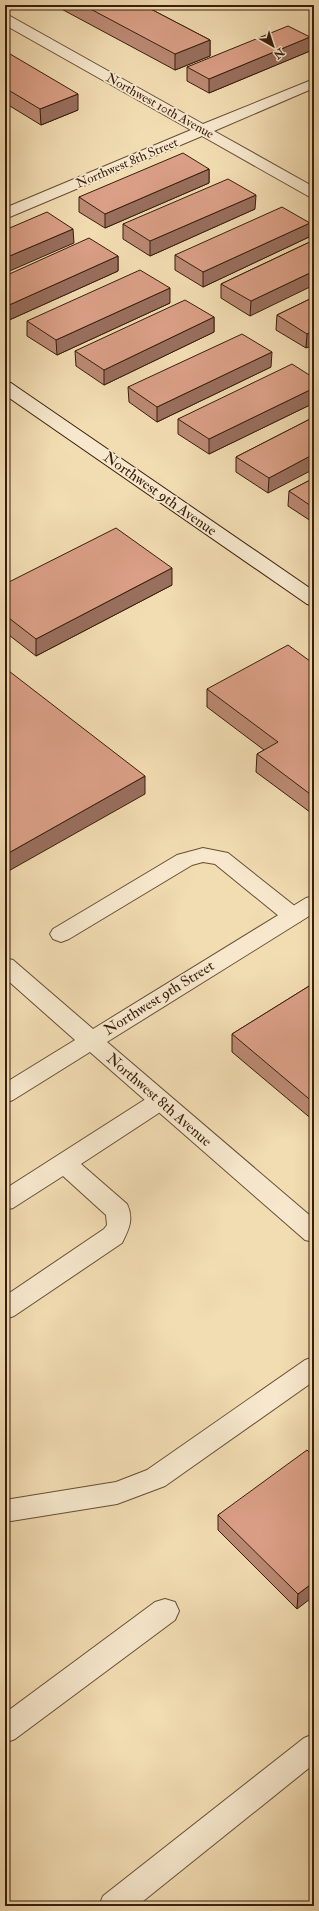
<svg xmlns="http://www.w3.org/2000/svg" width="319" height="1911" viewBox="0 0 319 1911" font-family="'IM FELL Double Pica',serif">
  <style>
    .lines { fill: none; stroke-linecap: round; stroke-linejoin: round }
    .service-casing { stroke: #664e35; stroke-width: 2 }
    .minor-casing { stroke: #664e35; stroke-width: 2 }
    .secondary-casing { stroke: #381e0b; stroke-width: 2 }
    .service { fill: #f7e8cd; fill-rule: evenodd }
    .minor { fill: #f7e8cd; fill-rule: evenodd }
    .secondary { fill: #f7e8cd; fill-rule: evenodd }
    .wall { fill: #bb8973; stroke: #381e0b }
    .shaded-wall { fill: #996f5e; stroke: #381e0b }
    .building { fill: #da9f86; stroke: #381e0b }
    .labels { text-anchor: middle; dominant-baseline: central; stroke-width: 3.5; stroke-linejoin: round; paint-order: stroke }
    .far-street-label { font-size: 13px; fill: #381e0b; stroke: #f7e8cd }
    .street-label { font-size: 15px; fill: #381e0b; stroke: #f7e8cd }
  </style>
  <rect width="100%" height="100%" fill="#f2dcb2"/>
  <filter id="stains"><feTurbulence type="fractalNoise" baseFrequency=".005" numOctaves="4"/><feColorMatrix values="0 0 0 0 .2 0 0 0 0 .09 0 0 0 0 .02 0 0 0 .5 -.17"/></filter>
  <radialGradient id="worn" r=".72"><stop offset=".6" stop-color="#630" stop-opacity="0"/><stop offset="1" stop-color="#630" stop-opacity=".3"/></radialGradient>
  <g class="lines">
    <g class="service-casing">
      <g id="service">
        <path d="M203,848l25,5 73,58 3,5 -3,5 -8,3 -8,-3 -70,-57 -12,-2 -11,3 -123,74 -8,3 -8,-3 -3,-5 3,-5 124,-74z"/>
        <path d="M160,1092l8,3 4,6 -4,6 -87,57 46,40c7,15 2,25 -5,39l-108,73 -9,3v-23l99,-67 3,-4 -1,-10 -43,-39 -50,32 -8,2v-21l147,-94z"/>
        <path d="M314,1357v24l-149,105 -48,18 -112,18v-22l111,-18 31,-12 158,-110z"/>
        <path d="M165,1599l10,3 4,9 -4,9 -160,119 -10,4v-30l150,-111z"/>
        <path d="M314,1734v30l-177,142h-38l4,-10 201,-158z"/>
      </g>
    </g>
    <g class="minor-casing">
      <g id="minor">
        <path d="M5,15l5,1 193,108 111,-45v9l-100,43 100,56v11l-6,-2 -106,-60 -197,83v-11l186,-78 -186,-105z"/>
        <path d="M314,896v17l-207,129 207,177v23l-9,-2 -215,-188 -77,48 -8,3v-20l70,-43 -70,-62v-20l8,2 80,69 213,-131z"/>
      </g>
    </g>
    <g class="secondary-casing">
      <path id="secondary" d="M5,382l6,1 303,208v15l-7,-2 -302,-209z"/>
    </g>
    <use href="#service" class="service"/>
    <use href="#minor" class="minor"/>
    <use href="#secondary" class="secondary"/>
  </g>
  <g class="wall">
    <path d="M54,5h89l67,35v16l-35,14z"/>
    <path d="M310,37v14l-101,42 -22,-12v-14z"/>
    <path d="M5,51l73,59 -37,15 -36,-22z"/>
    <path d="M209,169v14l-104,45 -26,-16v-15z"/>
    <path d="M255,209l-105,47 -27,-17v-15z"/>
    <path d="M309,237l-106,50 -28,-17v-15z"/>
    <path d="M314,240l-64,76 -29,-18v-14z"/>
    <path d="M118,256v15l-111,50 -2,-1v-44z"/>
    <path d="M314,297l-8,51 -30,-18 1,-15z"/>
    <path d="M170,303l-113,52 -30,-19v-15z"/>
    <path d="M214,317v15l-110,53 -28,-19 -1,-15z"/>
    <path d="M271,367l-114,55 -28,-20 -1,-15z"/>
    <path d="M314,378v25l-105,51 -31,-20v-15z"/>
    <path d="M314,417l-46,76 -32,-21v-15z"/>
    <path d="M314,478v45l-26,-17 1,-15z"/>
    <path d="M5,584l167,1 -136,71 -31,-24z"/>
    <path d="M314,664v151l-58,-43 1,-18 7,-4 -57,-43v-18z"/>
    <path d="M314,983v138l-82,-69v-18z"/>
    <path d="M314,1457l-17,152 -79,-79v-15z"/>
  </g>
  <g class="shaded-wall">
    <path d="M310,37v14l-101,42v-14z"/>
    <path d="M210,40v16l-35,14v-16z"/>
    <path d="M78,94v16l-37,15 -1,-16z"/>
    <path d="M209,169v14l-104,45v-14z"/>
    <path d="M256,195l-1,14 -105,47v-15z"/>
    <path d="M310,223l-1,14 -106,50v-15z"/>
    <path d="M73,229l1,14 -69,30v-15z"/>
    <path d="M118,256v15l-111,50v-15z"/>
    <path d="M314,271v14l-64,31 1,-15z"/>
    <path d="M170,288v15l-113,52 -1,-15z"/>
    <path d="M214,317v15l-110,53v-15z"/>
    <path d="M314,330v15l-8,3 1,-14z"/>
    <path d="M272,352l-1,15 -114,55v-15z"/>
    <path d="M314,388v15l-105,51v-15z"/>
    <path d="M314,454v15l-46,24 1,-15z"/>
    <path d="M172,568v17l-136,71v-17z"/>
    <path d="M145,776v18l-140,79v-18z"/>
    <path d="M314,1582v14l-17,13 1,-15z"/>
  </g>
  <g class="building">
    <path d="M83,5h60l67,35 -35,14z"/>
    <path d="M288,26l22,11 -101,42 -22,-12z"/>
    <path d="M5,51l73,43 -38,15 -35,-21z"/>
    <path d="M183,153l26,16 -104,45 -26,-17z"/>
    <path d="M228,179l28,16 -106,46 -27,-17z"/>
    <path d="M282,207l28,16 -107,49 -28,-17z"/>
    <path d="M47,212l26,17 -68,29v-28z"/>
    <path d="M89,238l29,18 -111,50 -2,-1v-29z"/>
    <path d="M314,240v31l-63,30 -30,-17z"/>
    <path d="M140,270l30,18 -114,52 -29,-19z"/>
    <path d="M314,297v33l-7,4 -30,-19z"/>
    <path d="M185,300l29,17 -110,53 -29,-19z"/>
    <path d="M242,334l30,18 -115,55 -29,-20z"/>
    <path d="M292,364l22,14v10l-105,51 -31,-20z"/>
    <path d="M314,417v37l-45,24 -33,-21z"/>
    <path d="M314,478v30l-25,-17z"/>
    <path d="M116,528l56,40 -136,71 -31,-24v-31z"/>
    <path d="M288,645l26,19v133l-57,-43 21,-12 -71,-53z"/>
    <path d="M5,668l140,108 -140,79z"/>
    <path d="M314,983v120l-82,-69z"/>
    <path d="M307,1450l7,7v125l-16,12 -80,-79z"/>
  </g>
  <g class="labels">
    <g class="far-street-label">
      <text transform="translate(160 106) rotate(29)">Northwest 10th Avenue</text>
      <text transform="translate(127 163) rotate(-23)">Northwest 8th Street</text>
    </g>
    <g class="street-label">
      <text transform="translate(160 494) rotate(35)">Northwest 9th Avenue</text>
      <text transform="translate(159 998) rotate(-32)">Northwest 9th Street</text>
      <text transform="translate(159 1100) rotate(41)">Northwest 8th Avenue</text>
    </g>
  </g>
  <rect width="319" height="1911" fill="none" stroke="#f2dcb2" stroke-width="20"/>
  <rect x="6" y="6" width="307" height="1899" fill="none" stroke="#381e0b" stroke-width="2"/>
  <rect x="10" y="10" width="299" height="1891" fill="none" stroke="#381e0b"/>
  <g transform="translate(273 46) rotate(141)" stroke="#f7e8cd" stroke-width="3" paint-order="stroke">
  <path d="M0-3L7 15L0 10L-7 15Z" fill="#381e0b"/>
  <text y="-6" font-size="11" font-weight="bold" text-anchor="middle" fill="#381e0b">N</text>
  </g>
  <rect width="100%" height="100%" filter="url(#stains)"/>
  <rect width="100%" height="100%" fill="url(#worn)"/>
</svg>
